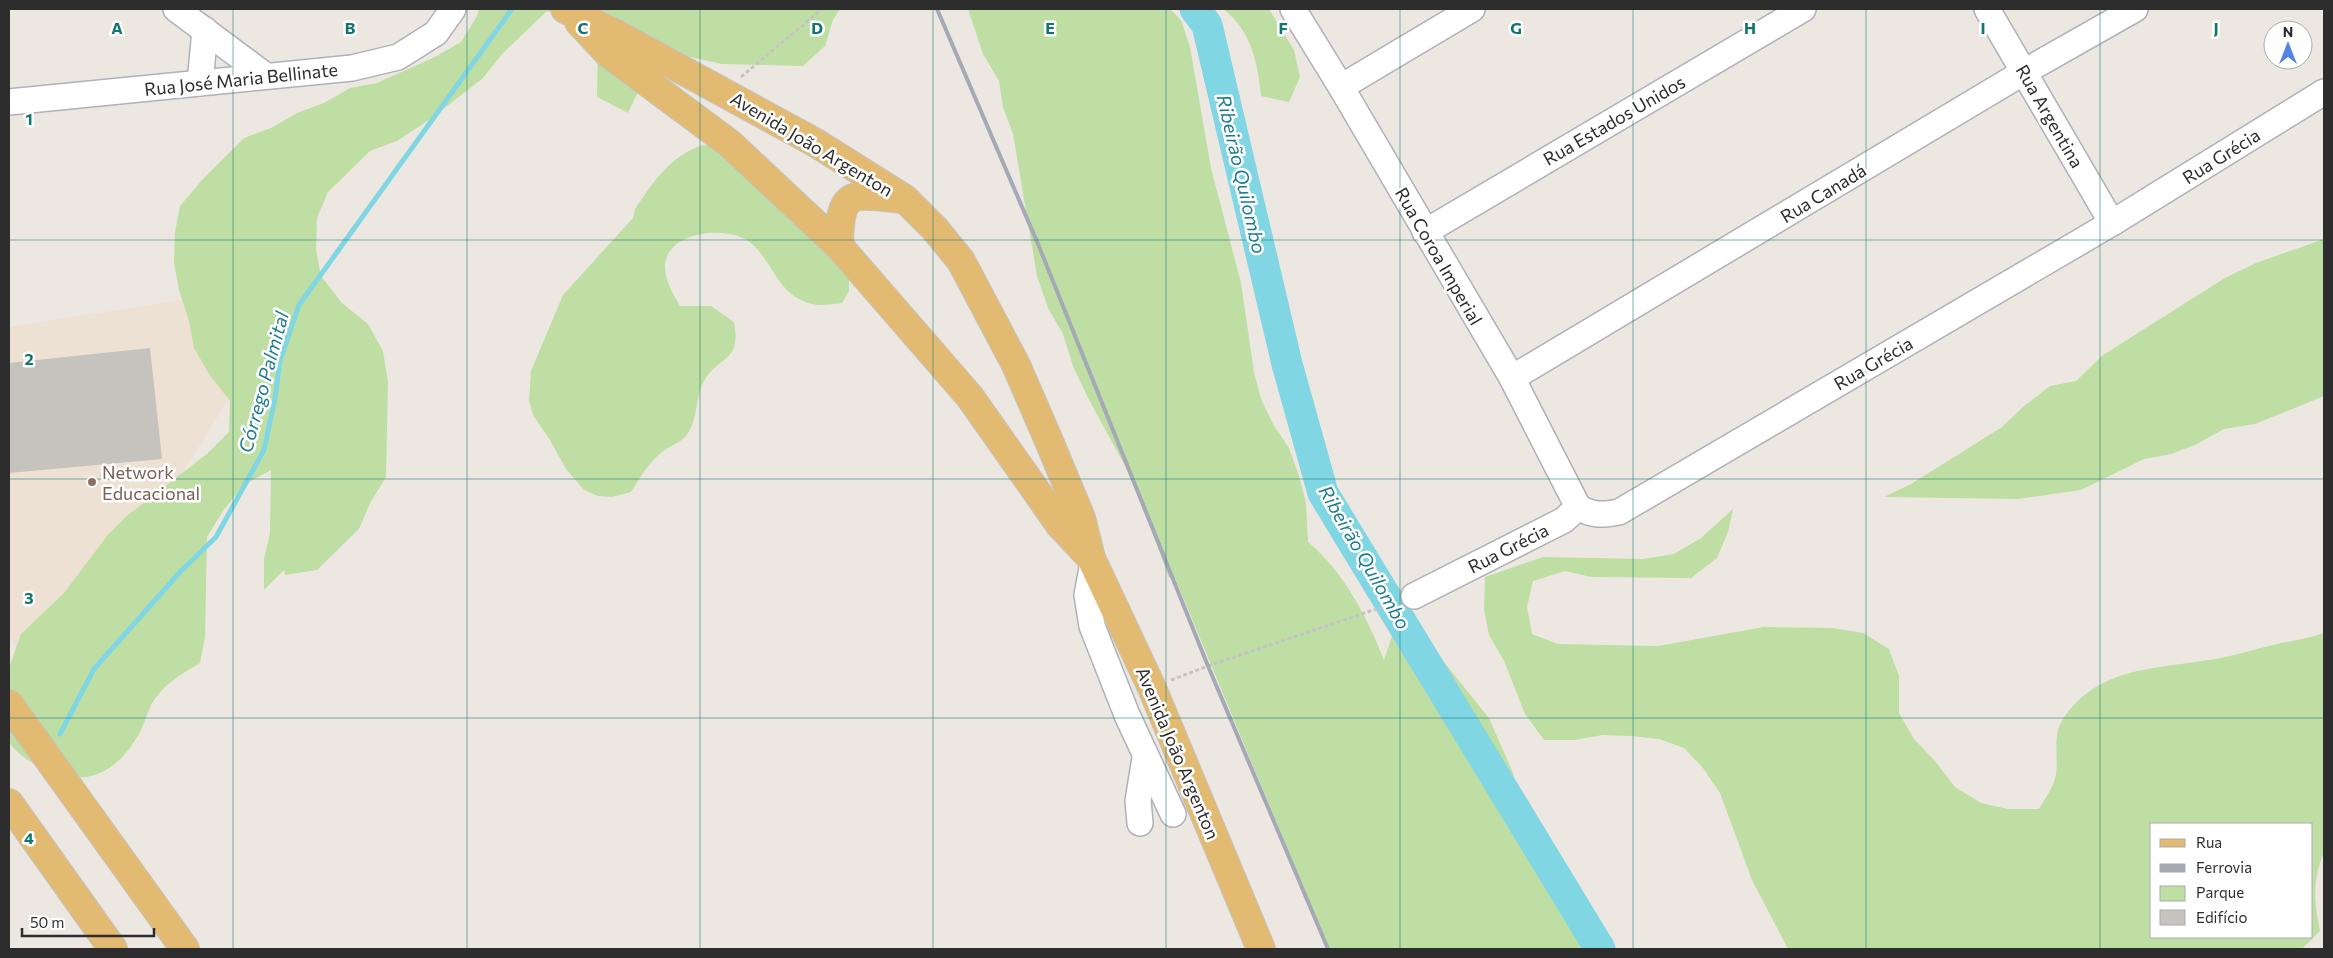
<svg xmlns="http://www.w3.org/2000/svg" width="2333" height="958" viewBox="0 0 2333 958" font-family="Commissioner,sans-serif">
  <style>
    .education { fill: #ede1d3 }
    .green { fill: #bfdea4; fill-rule: evenodd }
    .lines { fill: none; stroke-linecap: round; stroke-linejoin: round }
    .stream { stroke: #81d6e3; stroke-width: 5 }
    .river { stroke: #81d6e3; stroke-width: 31 }
    .building { fill: #c6c2bd }
    .minor-casing { stroke: #aeb1b8; stroke-width: 28 }
    .major-casing { stroke: #c4c4c4; stroke-width: 30 }
    .path { stroke: #c4c4c4; stroke-width: 3; stroke-dasharray: 4 2.5; stroke-linecap: butt }
    .minor { stroke: #fff; stroke-width: 25 }
    .major { stroke: #e3ba71; stroke-width: 28 }
    .rail { stroke: #a5a9b5; stroke-width: 4 }
    .grid { fill: none; stroke: #0f766e; stroke-width: 1; stroke-opacity: 0.55 }
    .education-dot { fill: #8d6e63; stroke: #fff; stroke-width: 2 }
    .labels { text-anchor: middle; dominant-baseline: central; stroke-width: 5; stroke-linejoin: round; paint-order: stroke }
    .street-label { font-size: 18px; fill: #2d2d2d; stroke: #fff }
    .education-label { font-size: 18px; fill: #785e54; stroke: #fff; text-anchor: start }
    .water-label { font-size: 19px; font-style: italic; fill: #1c7a93; stroke: #fff }
    .grid-label { font-size: 16px; text-anchor: middle; font-weight: bold; fill: #0f766e; stroke: #fff; stroke-width: 5; stroke-linejoin: round; paint-order: stroke }
  </style>
  <rect width="100%" height="100%" fill="#ede7e2"/>
  <path class="education" d="M303,281l-256,407 -38,-51v-310z"/>
  <g class="green">
    <path d="M479,9h86l-19,3 -43,41 -21,26 -53,41 -32,21 -27,10 -42,41 -11,26 -1,32 5,26 21,27 26,21 15,27 5,31 -2,95 -16,26 -11,26 -42,41 -32,5 -1,-5 -20,20v-31l6,-26 1,-63 -27,15 -21,26 -16,26 -2,100 -5,26c-19,11 -38,22 -49,42 -4,8 -6,17 -10,25 -20,38 -50,59 -93,41 -13,-6 -31,-16 -39,-29v-74l12,-34 43,-41 43,-57 21,-21 80,-62 21,-21 1,-31 -21,-27 -15,-26 -5,-27 -10,-31 -5,-27 1,-31 5,-26 22,-26 42,-42 27,-10 26,-15 27,-10 26,-15 27,-5 58,-26 26,-15 16,-26z"/>
    <path d="M579,9h261l-7,11 -8,26 -22,20 -81,-2 -59,-13 -20,31 -15,31 -31,-16 1,-63z"/>
    <path d="M968,9h202l11,11 9,27 21,121 30,115 13,89 7,27 12,25 16,24 10,28 7,27 2,39c36,30 59,75 76,118l10,-30 15,-2 14,8 66,82 24,55 6,45 30,55 62,76h-282l-154,-371h-6l-35,-96 -46,-84 -15,-32 -10,-32 -15,-26 -11,-32 -24,-142 -10,-27 -4,-26 -16,-27z"/>
    <path d="M1223,9h46l25,41 6,27 -11,25 -28,-6c-3,-33 -10,-66 -38,-87z"/>
    <path d="M703,145l15,1 24,15 107,115v15l-7,12c-14,2 -29,4 -41,-3 -24,-11 -31,-41 -50,-57 -22,-18 -82,-13 -86,21 -1,15 8,30 15,42h31l23,16c8,42 -17,33 -31,61 -8,16 -5,40 -18,54 -7,7 -16,9 -23,15 -13,10 -22,26 -31,40l-19,5 -14,-1 -14,-6 -18,-21 -16,-29 -17,-25 -4,-14 2,-30 32,-76 70,-77 2,-9c19,-28 35,-53 68,-64z"/>
    <path d="M2324,239v157l-69,28 -31,5 -27,15 -26,10 -27,5 -63,31 -63,9 -134,-2 27,-13 91,-57 21,-20 27,-21 26,-5 27,-26 122,-77 31,-15z"/>
    <path d="M1733,509l-5,23 -11,26 -26,20 -100,-1 -26,-6 -32,10 -6,26 5,27 26,10 100,2 106,-19 68,1 31,5 26,16 10,27v37l15,26 21,22 20,26 26,16 27,6h31c5,-9 13,-20 16,-30 5,-19 -4,-43 8,-60 35,-52 91,-50 146,-59 22,-3 42,-10 64,-15 17,-4 34,-6 51,-12v219c-12,30 -10,48 -4,79l-18,18h-514l-36,-69 -32,-87 -17,-25 -19,-20 -25,-9 -28,-3 -28,-1 -28,5h-31l-19,-26 -21,-53 -15,-26 -5,-26 1,-32 58,-20 100,2 31,-5 27,-16zM2152,824h160v113h-160z"/>
  </g>
  <g class="lines">
    <path class="stream" d="M60,734l34,-65 86,-97 36,-35 48,-87 11,-52 5,-37 19,-56 213,-296"/>
    <path class="river" d="M1195,9l12,16 80,339 36,129 277,456"/>
  </g>
  <path class="building" d="M150,348l12,111 -153,14v-110z"/>
  <g class="lines">
    <g class="minor-casing">
      <g id="minor">
        <path d="M176,9l90,67"/>
        <path d="M1293,9l48,78 171,291 66,129"/>
        <path d="M1987,9l125,214"/>
        <path d="M200,83l5,-53"/>
        <path d="M1341,87l131,-78"/>
        <path d="M9,102l343,-34 46,-11 38,-24 17,-24"/>
        <path d="M1425,232l378,-223"/>
        <path d="M1512,378l512,-306 111,-63"/>
        <path d="M1578,507c15,9 25,8 41,5l493,-289 212,-131"/>
        <path d="M1093,563l-6,32 5,31 35,89 46,99"/>
        <path d="M1414,596l150,-76 14,-13"/>
        <path d="M1140,823l-2,-22 7,-43"/>
      </g>
    </g>
    <g class="major-casing">
      <g id="major">
        <path d="M565,9l53,26 198,108 89,56 30,30 26,32 55,104 33,76 32,77 10,40 61,130 109,261"/>
        <path d="M579,22l29,31 121,90 110,103 131,151 90,128 30,32"/>
        <path d="M839,246c1,-57 11,-53 62,-47"/>
        <path d="M9,704l176,245"/>
        <path d="M9,803l104,146"/>
      </g>
    </g>
    <g class="path">
      <path d="M741,77l81,-68"/>
      <path d="M1171,680l37,-14 189,-64"/>
    </g>
    <use href="#minor" class="minor"/>
    <use href="#major" class="major"/>
    <path class="rail" d="M937,9l101,235 170,422 120,283"/>
  </g>
  <path class="grid" d="M233,9v940M467,9v940M700,9v940M933,9v940M1166,9v940M1400,9v940M1633,9v940M1866,9v940M2100,9v940M9,240h2315M9,479h2315M9,718h2315"/>
  <circle class="education-dot" cx="92" cy="482" r="5"/>
  <g class="labels">
    <g class="street-label">
      <text transform="translate(241 79) rotate(-6)">Rua José Maria Bellinate</text>
      <text transform="translate(2050 116) rotate(60)">Rua Argentina</text>
      <text transform="translate(1614 120) rotate(-30)">Rua Estados Unidos</text>
      <text transform="translate(812 144) rotate(31)">Avenida João Argenton</text>
      <text transform="translate(2221 156) rotate(-32)">Rua Grécia</text>
      <text transform="translate(1823 193) rotate(-31)">Rua Canadá</text>
      <text transform="translate(1439 256) rotate(60)">Rua Coroa Imperial</text>
      <text transform="translate(1873 363) rotate(-30)">Rua Grécia</text>
      <text transform="translate(1508 548) rotate(-27)">Rua Grécia</text>
      <text transform="translate(1178 753) rotate(67)">Avenida João Argenton</text>
    </g>
    <g class="education-label">
      <text x="102" y="472">Network<tspan x="102" dy="21">Educacional</tspan></text>
    </g>
    <g class="water-label">
      <text transform="translate(1242 174) rotate(77)">Ribeirão Quilombo</text>
      <text transform="translate(263 382) rotate(-75)">Córrego Palmital</text>
      <text transform="translate(1365 557) rotate(60)">Ribeirão Quilombo</text>
    </g>
  </g>
  <g class="grid-label">
    <text x="117" y="34">A</text>
    <text x="350" y="34">B</text>
    <text x="583" y="34">C</text>
    <text x="817" y="34">D</text>
    <text x="1050" y="34">E</text>
    <text x="1283" y="34">F</text>
    <text x="1516" y="34">G</text>
    <text x="1750" y="34">H</text>
    <text x="1983" y="34">I</text>
    <text x="2216" y="34">J</text>
    <text x="29" y="125">1</text>
    <text x="29" y="365">2</text>
    <text x="29" y="604">3</text>
    <text x="29" y="844">4</text>
  </g>
  <rect width="2333" height="958" fill="none" stroke="#2d2d2d" stroke-width="20"/>
  <rect x="2150" y="823" width="162" height="115" fill="#ffffff" stroke="#ababab"/>
  <rect x="2160" y="839" width="25" height="8" fill="#e3ba71" stroke="#ababab"/>
  <text x="2196" y="848" font-size="15" fill="#2d2d2d">Rua</text>
  <rect x="2160" y="864" width="25" height="8" fill="#a5a9b5" stroke="#ababab"/>
  <text x="2196" y="873" font-size="15" fill="#2d2d2d">Ferrovia</text>
  <rect x="2160" y="886" width="25" height="15" fill="#bfdea4" stroke="#ababab"/>
  <text x="2196" y="898" font-size="15" fill="#2d2d2d">Parque</text>
  <rect x="2160" y="910" width="25" height="15" fill="#c6c2bd" stroke="#ababab"/>
  <text x="2196" y="923" font-size="15" fill="#2d2d2d">Edifício</text>
  <g transform="translate(2288 45)"><circle r="24" fill="#ffffff" stroke="#ababab"/>
  <path d="M0-4L9 19L0 12L-9 19Z" fill="#5483e8"/>
  <text y="-8" font-size="14" font-weight="bold" text-anchor="middle" fill="#2d2d2d">N</text>
  </g>
  <path d="M22 928v8h132v-8" fill="none" stroke="#2d2d2d" stroke-width="2.5"/>
  <text x="30" y="928" font-size="15" fill="#2d2d2d" stroke="#ffffff" stroke-width="4" paint-order="stroke">50 m</text>
</svg>
